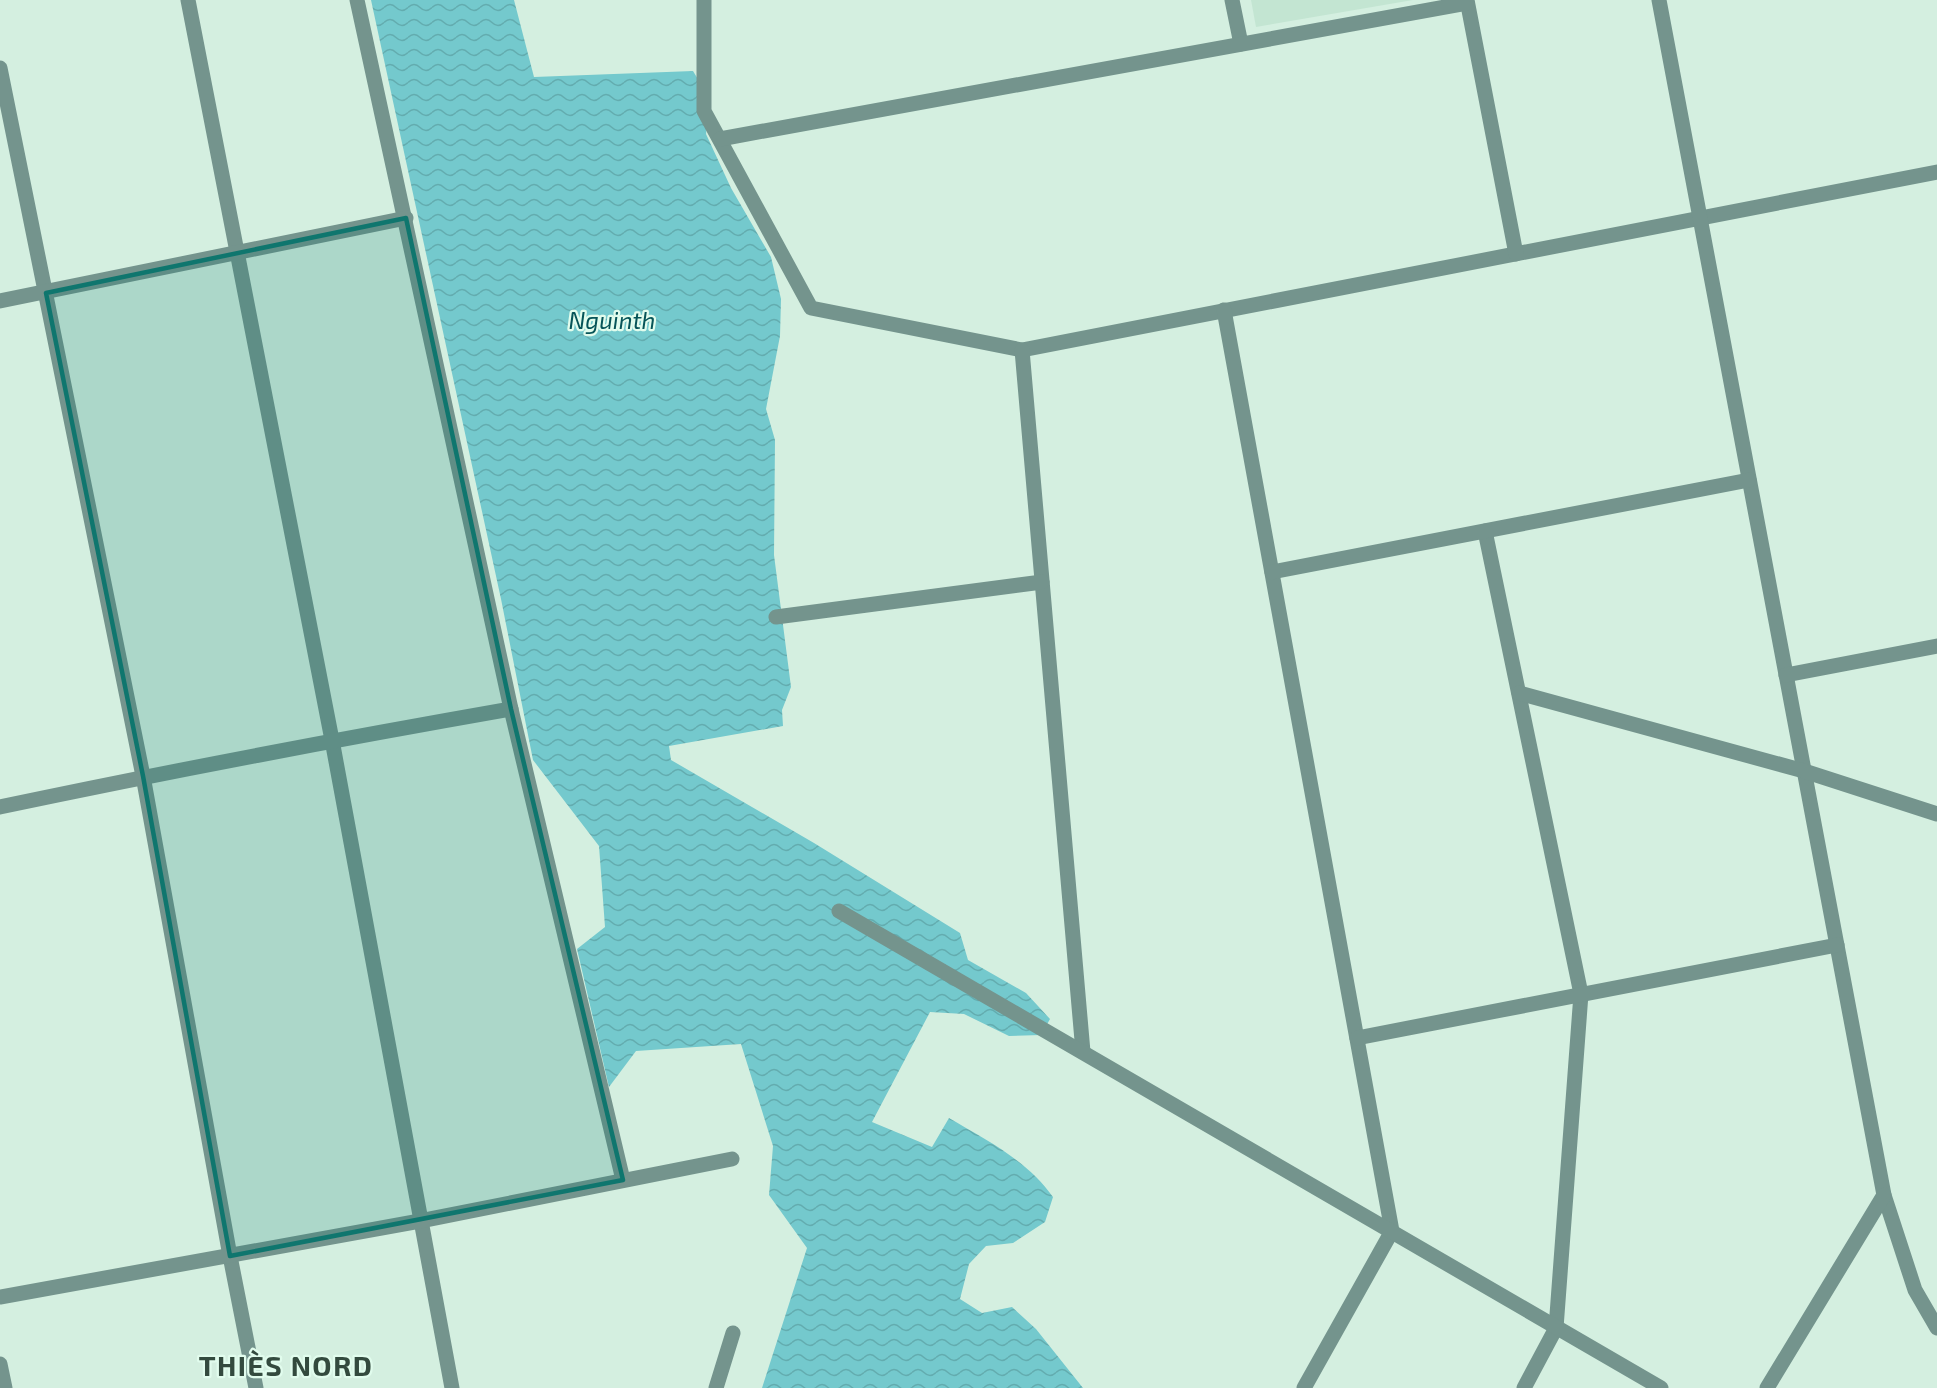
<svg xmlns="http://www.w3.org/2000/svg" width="1937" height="1388" viewBox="0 0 1937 1388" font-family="'Exo 2',sans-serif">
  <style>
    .built { fill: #c3e5d2 }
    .water { fill: url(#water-waves) }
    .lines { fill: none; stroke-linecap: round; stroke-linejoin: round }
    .street { stroke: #74948d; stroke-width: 15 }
    .marked { fill: #0f766e; fill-opacity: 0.2; stroke: #0f766e; stroke-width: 4.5; stroke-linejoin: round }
    .labels { text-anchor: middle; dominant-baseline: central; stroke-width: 4.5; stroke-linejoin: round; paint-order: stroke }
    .water-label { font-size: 24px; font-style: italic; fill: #065458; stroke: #e1fced }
    .district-label { font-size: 28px; font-weight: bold; letter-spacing: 1.5px; fill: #334a3e; stroke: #e1fced }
  </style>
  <defs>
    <pattern id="water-waves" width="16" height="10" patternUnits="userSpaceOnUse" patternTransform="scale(1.5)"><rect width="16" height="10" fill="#74c9cd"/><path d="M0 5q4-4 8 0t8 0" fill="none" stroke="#63acaf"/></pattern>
  </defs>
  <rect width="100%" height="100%" fill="#d4efe0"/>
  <path class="built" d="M1251,0h162l-157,27z"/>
  <path class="water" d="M371,0h143l20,77 159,-6 17,28 -4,35 25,54 40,69 10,42 -1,37 -14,73 9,31 -1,115 17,132 -9,23 1,16 -114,20 2,14 143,83 146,90 8,27 58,33 24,26 -9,16 -32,1 -45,-22 -34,-2 -58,110 60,25 17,-29c37,22 78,42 104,79l-8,25 -32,21 -27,3 -17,18 -9,35 22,14 30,-6 24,22 47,59h-321l45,-140 -38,-53 4,-49 -32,-102 -105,7 -27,36 -32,-138 28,-22 -6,-81 -66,-86 -32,-161z"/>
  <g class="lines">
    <g class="street">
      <path d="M188,0l144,740 120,648"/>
      <path d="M357,0l154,709 112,471"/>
      <path d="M704,0v111l107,197 211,42 915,-178"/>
      <path d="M1232,0l9,44"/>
      <path d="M1467,0l49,254"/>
      <path d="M1659,0l225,1195 31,95 22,38"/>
      <path d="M0,68l143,708 87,480 26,132"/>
      <path d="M720,139l747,-136"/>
      <path d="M0,301l406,-83"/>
      <path d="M1224,310l168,921 -88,157"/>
      <path d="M1022,350l61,702"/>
      <path d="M1485,531l96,463 -25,334 -32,60"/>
      <path d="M1272,572l477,-92"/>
      <path d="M776,617l266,-35"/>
      <path d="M1786,675l151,-29"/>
      <path d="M1519,693l285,78 133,43"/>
      <path d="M0,807c170,-36 340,-68 511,-98"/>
      <path d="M839,911l822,477"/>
      <path d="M1357,1038l480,-93"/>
      <path d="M0,1297l420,-76 312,-62"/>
      <path d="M0,1364l5,24"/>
      <path d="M716,1388l17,-55"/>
      <path d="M1767,1388l117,-193"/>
    </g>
  </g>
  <path class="marked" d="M406,218l105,491 112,471 -393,76 -87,-480 -97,-483z"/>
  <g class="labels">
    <g class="water-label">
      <text x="612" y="319">Nguinth</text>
    </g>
    <g class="district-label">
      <text x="286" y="1365">THIÈS NORD</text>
    </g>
  </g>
</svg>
